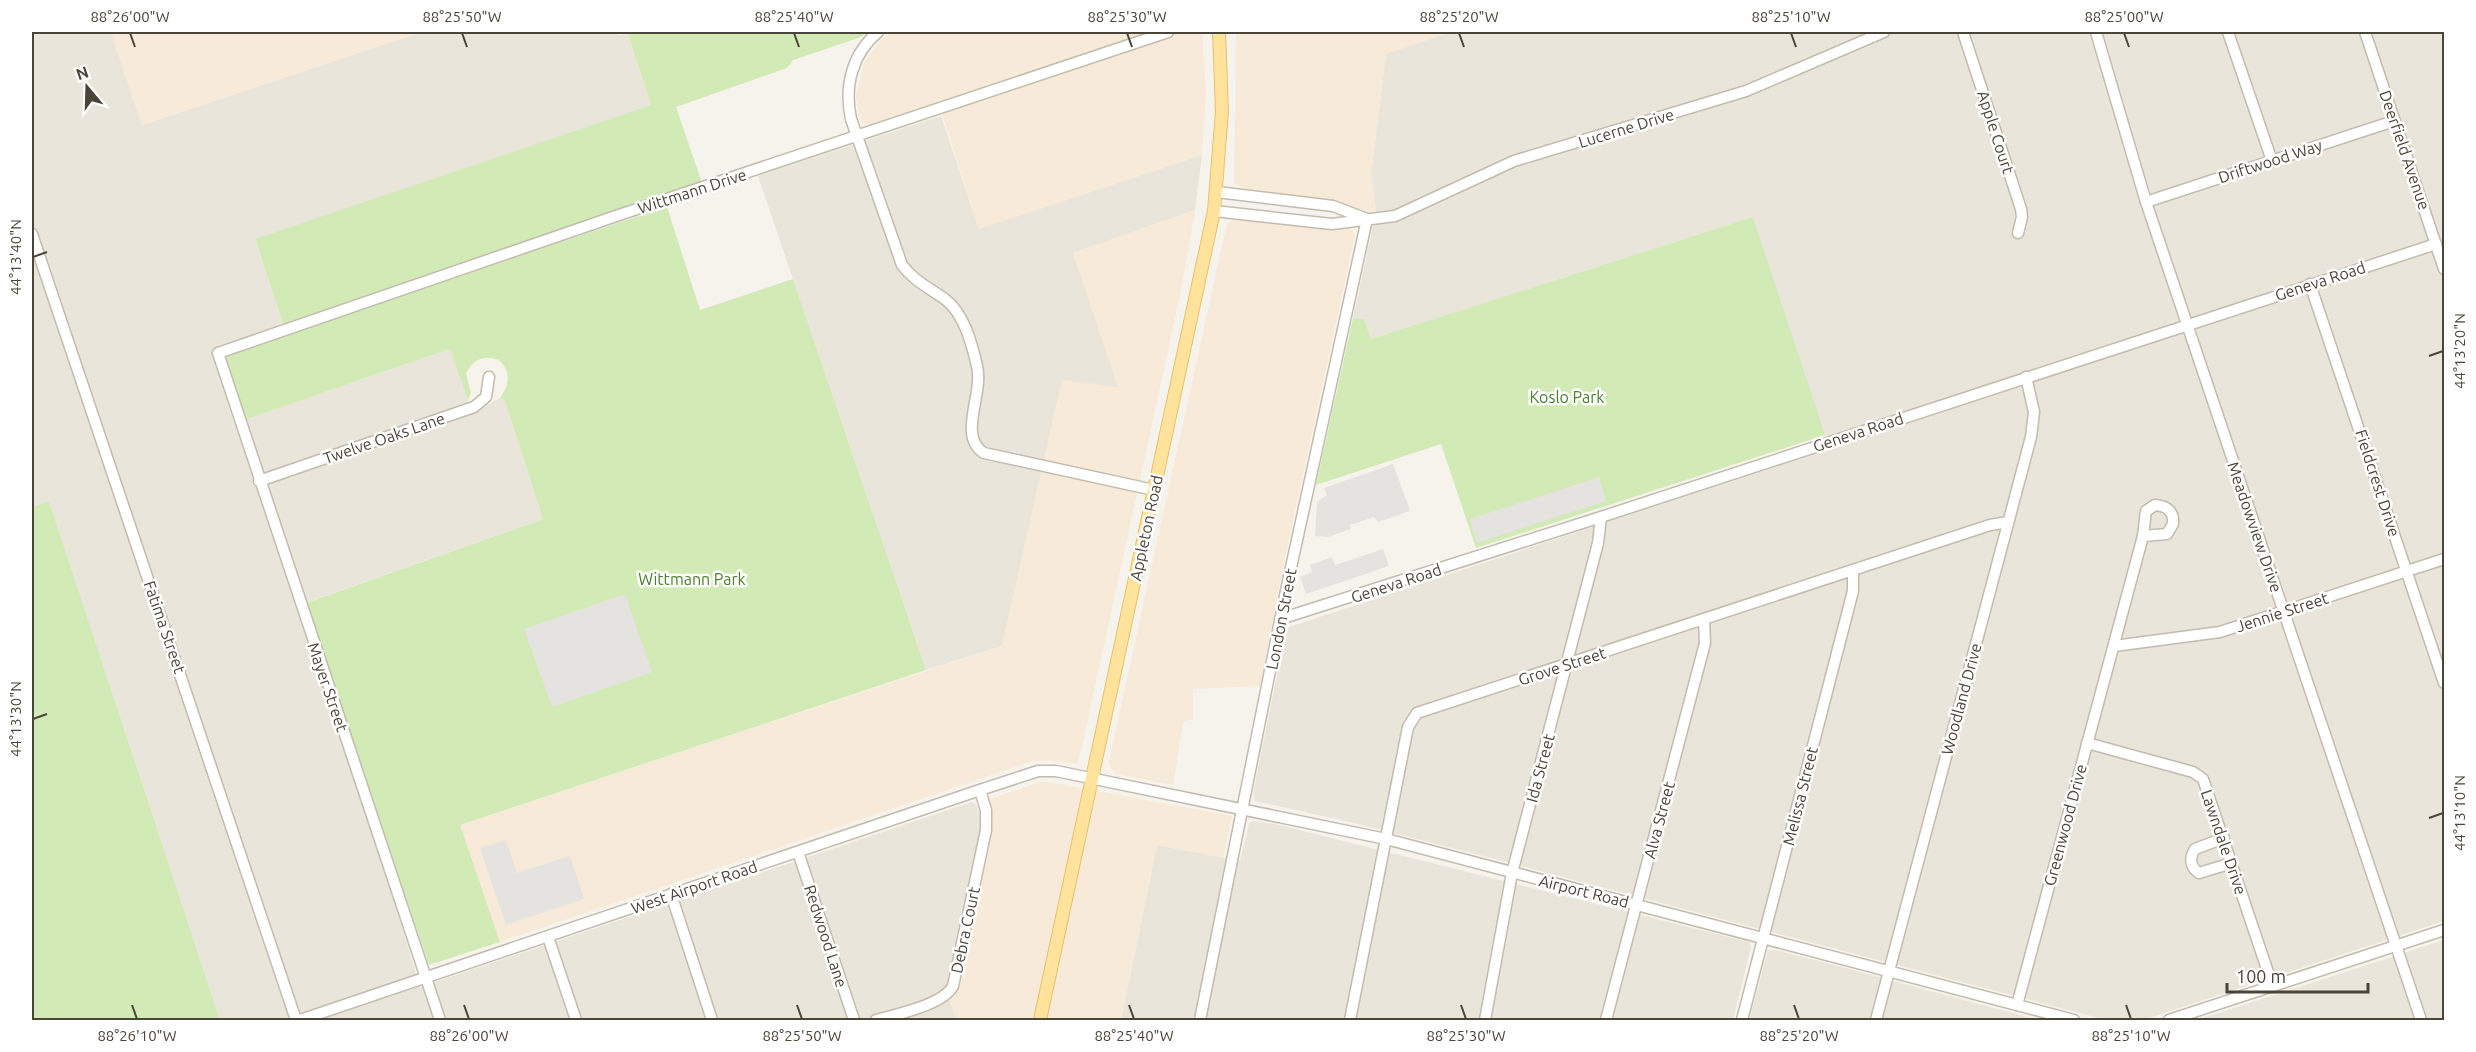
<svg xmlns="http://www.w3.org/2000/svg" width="2476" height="1052" viewBox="0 0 2476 1052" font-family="Ubuntu,sans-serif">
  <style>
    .residential { fill: #eae5da }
    .commercial { fill: #f7ead8 }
    .green { fill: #d2eab5 }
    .parking { fill: #e5e3e0 }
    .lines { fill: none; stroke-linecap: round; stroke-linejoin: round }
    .minor-casing { stroke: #c2bbae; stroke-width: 13 }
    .major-casing { stroke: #e6c16a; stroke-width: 14 }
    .minor { stroke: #fff; stroke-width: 10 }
    .major { stroke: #ffe39c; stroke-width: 12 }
    .ticks { fill: none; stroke: #4b4439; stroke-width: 2 }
    .labels { text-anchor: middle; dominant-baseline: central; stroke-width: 5; stroke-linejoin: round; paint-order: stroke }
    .street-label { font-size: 16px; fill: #4b4439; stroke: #fff }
    .park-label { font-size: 16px; fill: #4a7f2a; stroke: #fff }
    .neatline { fill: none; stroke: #4b4439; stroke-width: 2 }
    .ticks-label { font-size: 15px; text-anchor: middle; fill: #4b4439 }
  </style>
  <rect width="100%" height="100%" fill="#f6f3ec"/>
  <g class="residential">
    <path d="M32,32h79l31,93 280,-93h187l10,3 9,-1 23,71 -396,135 29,86 -66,19 -6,7 22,71 217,-74 22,65 27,-16 5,3 38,118 -247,87 95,284 29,97 552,-185 5,3 2,8 2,21 -35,156 11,30h-737l-171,-519 -17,6z"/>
    <path d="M1451,32h993v889l-301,99h-37l-627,-165 -125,-32 -99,-22 -2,-8 33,-162 3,-4 540,-178 -76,-232 -382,122 -7,-20 -11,-1 23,-106 -5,-38 15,-121z"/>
    <path d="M941,116l38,113 223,-74 -7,55 -122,43 46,135 -57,-7 -60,265 -76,24 -168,-494z"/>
    <path d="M1253,821l22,3 474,118 2,5 -18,73h-612l36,-175 83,16 9,-37z"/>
    <path d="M2444,940v80h-247z"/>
    <path d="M1768,950h7l67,17 196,53h-289z"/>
  </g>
  <g class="commercial">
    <path d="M111,32h311l-280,93z"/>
    <path d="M892,32h310l4,61 -4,62 -223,74 -40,-125 -69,21 -7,-2 -3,-5 -4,-21 8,-34 16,-22z"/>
    <path d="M1236,32h215l-65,22 -15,120 5,38 -13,-2 -25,-8 -94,-14 -10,-5z"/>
    <path d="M1195,210l-13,76 -104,478 -33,-4 -12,1 -533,181 -40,-117 542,-179 60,-266 56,7 -45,-134z"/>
    <path d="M1236,218l111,9 4,2 4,6 -70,322 -25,129 -67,3v30l-10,3 -10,63 -57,-11 -6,-7 -1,-6 117,-533 2,-5z"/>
    <path d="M1040,782h9l183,34 -9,42 -66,-13 -36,175h-164l-8,-21 13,-18 30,-153 -2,-29z"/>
  </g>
  <g class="green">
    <path d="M634,32h233l-6,5 -68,23 -6,8 -111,39 26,76 -210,69 4,11 171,-56 33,103 93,-31 133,391 -466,155 40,117 -71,23 -123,-362 237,-84 -38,-118 -5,-3c10,-14 11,-26 -1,-38 -16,-5 -24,-2 -33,13l5,20 -3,7 -18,-51 -206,71 -19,-55 1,-7 3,-4 55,-28 -29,-87 396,-134 -23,-71z"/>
    <path d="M1753,217l72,218 -349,113 -35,-104 -125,41 37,-167 11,1 7,20z"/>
    <path d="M49,501l171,519h-188v-513z"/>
  </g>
  <g class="parking">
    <path d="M1393,464l17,47 -32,11 -4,-5 -24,8 1,4 -23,8 -13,-1 2,-34 10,-7 -3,-7z"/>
    <path d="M1599,477l7,24 -129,42 -7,-24z"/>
    <path d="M1383,549l6,17 -83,28 -6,-17 12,-5 -2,-7 22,-8 3,8z"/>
    <path d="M625,594l27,78 -100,35 -28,-78z"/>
    <path d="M506,840l11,33 53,-17 14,43 -78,26 -26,-77z"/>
  </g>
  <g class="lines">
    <g class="minor-casing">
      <g id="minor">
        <path d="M878,32c-26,22 -34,54 -27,87l51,146c13,17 28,23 44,35 18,14 26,44 31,66 7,28 -20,70 7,87l170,37"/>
        <path d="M1963,32l58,177 1,8 -4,16"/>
        <path d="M2096,32l50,170 275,818"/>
        <path d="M2228,32l44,129"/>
        <path d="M2365,32l79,237"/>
        <path d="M1217,192l116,14 34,13"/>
        <path d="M2146,202l248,-81"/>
        <path d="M1214,211l118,13 63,-8 119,-55 232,-70 138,-59"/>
        <path d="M32,234l264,786"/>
        <path d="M2310,284l134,399"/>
        <path d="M259,481l215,-74 12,-10 3,-20"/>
        <path d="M2155,505c13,1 19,7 18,19l-6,10 -24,2 3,-25z"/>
        <path d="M1280,619l321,-102 835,-273"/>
        <path d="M2114,646l106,-14 224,-73"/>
        <path d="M2087,743l106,29 10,7 70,208"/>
        <path d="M2224,838l-29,11c-6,9 -5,18 4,24l33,-10"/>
        <path d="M798,852l56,168"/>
        <path d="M671,894l41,126"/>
        <path d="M548,937l28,83"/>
        <path d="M2017,1005l126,-469"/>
        <path d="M300,1020l680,-230 58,-19h18l330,68 688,181"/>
        <path d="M440,1020l-222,-667 398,-137 552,-184"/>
        <path d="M876,1020c21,-6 67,-15 77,-34l33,-156v-20l-6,-20"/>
        <path d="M1200,1020l87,-434 80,-367"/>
        <path d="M1350,1020l58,-293 9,-14 573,-188 18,-3"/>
        <path d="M1485,1020l27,-147 86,-330 3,-26"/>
        <path d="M1606,1020l99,-377 -1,-24"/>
        <path d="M1742,1020l111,-429v-21"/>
        <path d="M1876,1020l155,-583 3,-25 -8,-35"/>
        <path d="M2169,1020l275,-90"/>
      </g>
    </g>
    <g class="major-casing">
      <path id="major" d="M1040,1020l174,-809 8,-100 -3,-79"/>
    </g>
    <use href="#minor" class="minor"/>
    <use href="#major" class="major"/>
  </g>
  <path class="ticks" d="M130,33l5,14M462,33l5,14M794,33l5,14M1127,33l5,14M1459,33l5,14M1791,33l5,14M2124,33l5,14M33,257l14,-5M2429,356l14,-5M33,719l14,-5M2429,818l14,-5M132,1005l5,14M464,1005l5,14M797,1005l5,14M1129,1005l5,14M1461,1005l5,14M1794,1005l5,14M2126,1005l5,14"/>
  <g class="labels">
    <g class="street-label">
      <text transform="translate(1626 128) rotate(-17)">Lucerne Drive</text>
      <text transform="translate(1996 132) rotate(72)">Apple Court</text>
      <text transform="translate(2405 150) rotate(71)">Deerfield Avenue</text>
      <text transform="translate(2270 161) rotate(-18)">Driftwood Way</text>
      <text transform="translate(692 191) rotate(-18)">Wittmann Drive</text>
      <text transform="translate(2320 281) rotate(-18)">Geneva Road</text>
      <text transform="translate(1858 432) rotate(-18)">Geneva Road</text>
      <text transform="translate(384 438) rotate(-19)">Twelve Oaks Lane</text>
      <text transform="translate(2378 483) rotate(72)">Fieldcrest Drive</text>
      <text transform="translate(2255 527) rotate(71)">Meadowview Drive</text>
      <text transform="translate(1146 528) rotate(-78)">Appleton Road</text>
      <text transform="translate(1396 583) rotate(-18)">Geneva Road</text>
      <text transform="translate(2282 612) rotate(-18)">Jennie Street</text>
      <text transform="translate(1281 619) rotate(-79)">London Street</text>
      <text transform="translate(165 627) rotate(71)">Fatima Street</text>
      <text transform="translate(1562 666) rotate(-18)">Grove Street</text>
      <text transform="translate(328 687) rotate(71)">Mayer Street</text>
      <text transform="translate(1961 699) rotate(-75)">Woodland Drive</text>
      <text transform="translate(1540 768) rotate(-75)">Ida Street</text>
      <text transform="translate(1800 796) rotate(-76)">Melissa Street</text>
      <text transform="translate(1659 820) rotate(-75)">Alva Street</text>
      <text transform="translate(2065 825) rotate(-75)">Greenwood Drive</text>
      <text transform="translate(2224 842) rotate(71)">Lawndale Drive</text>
      <text transform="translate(694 887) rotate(-19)">West Airport Road</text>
      <text transform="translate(1584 891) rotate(14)">Airport Road</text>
      <text transform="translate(965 930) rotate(-78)">Debra Court</text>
      <text transform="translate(826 936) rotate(72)">Redwood Lane</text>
    </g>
    <g class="park-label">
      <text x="1567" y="397">Koslo Park</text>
      <text x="692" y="579">Wittmann Park</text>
    </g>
  </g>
  <rect width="2476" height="1052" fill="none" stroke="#ffffff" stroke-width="66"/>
  <g transform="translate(87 87) rotate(341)" stroke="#ffffff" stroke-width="4.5" paint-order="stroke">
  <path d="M0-4.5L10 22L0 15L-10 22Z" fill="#4b4439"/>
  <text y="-9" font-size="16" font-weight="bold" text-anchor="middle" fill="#4b4439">N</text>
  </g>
  <path d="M2227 983v9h141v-9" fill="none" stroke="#4b4439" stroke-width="3"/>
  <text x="2236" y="983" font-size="18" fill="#4b4439" stroke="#ffffff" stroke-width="4.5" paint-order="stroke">100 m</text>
  <rect x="33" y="33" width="2410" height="986" class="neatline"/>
  <g class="ticks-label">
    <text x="130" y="22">88°26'00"W</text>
    <text x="462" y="22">88°25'50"W</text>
    <text x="794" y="22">88°25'40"W</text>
    <text x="1127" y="22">88°25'30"W</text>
    <text x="1459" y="22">88°25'20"W</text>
    <text x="1791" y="22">88°25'10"W</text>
    <text x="2124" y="22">88°25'00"W</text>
    <text transform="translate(16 257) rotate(-90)" y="5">44°13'40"N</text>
    <text transform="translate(2460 351) rotate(-90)" y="5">44°13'20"N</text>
    <text transform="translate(16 719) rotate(-90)" y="5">44°13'30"N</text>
    <text transform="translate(2460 813) rotate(-90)" y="5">44°13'10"N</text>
    <text x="137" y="1041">88°26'10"W</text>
    <text x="469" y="1041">88°26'00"W</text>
    <text x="802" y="1041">88°25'50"W</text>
    <text x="1134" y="1041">88°25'40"W</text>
    <text x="1466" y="1041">88°25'30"W</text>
    <text x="1799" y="1041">88°25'20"W</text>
    <text x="2131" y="1041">88°25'10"W</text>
  </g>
</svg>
